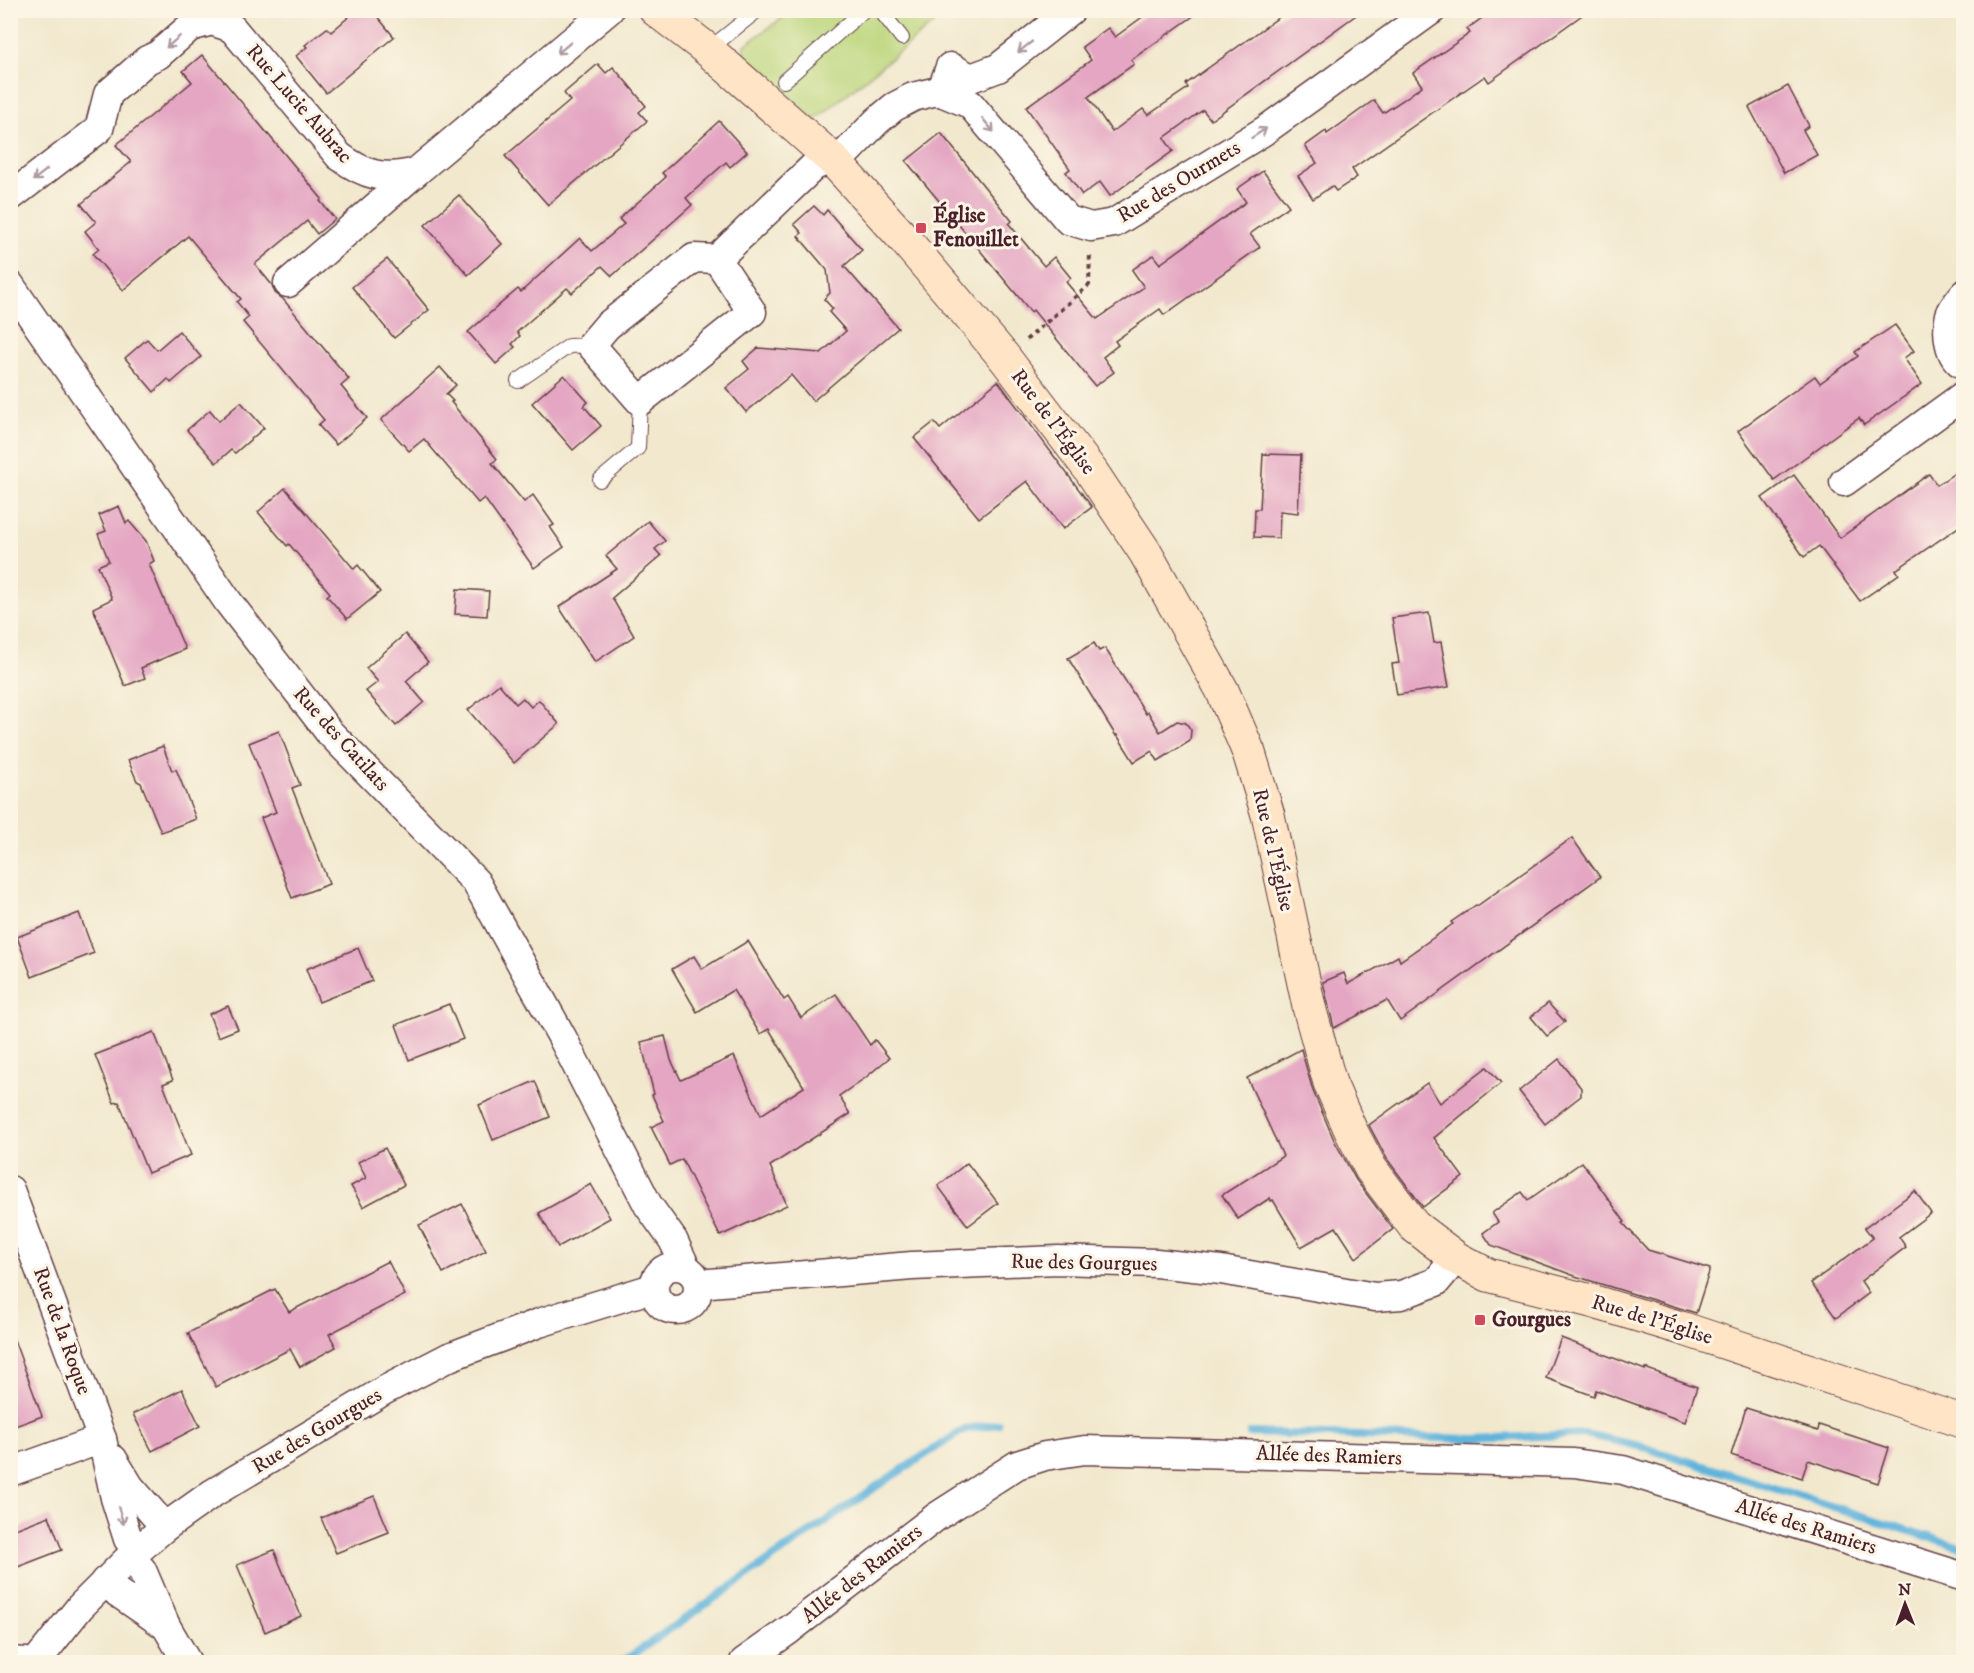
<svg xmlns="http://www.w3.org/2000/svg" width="1974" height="1673" viewBox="0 0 1974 1673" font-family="'IM FELL DW Pica',serif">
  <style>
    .green { fill: #bbd67c; stroke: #827a54; stroke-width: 1.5 }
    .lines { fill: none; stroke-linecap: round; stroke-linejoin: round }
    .stream { stroke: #61b4dc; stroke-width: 8 }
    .building { fill: #e4a6c2 }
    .service-casing { stroke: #633d43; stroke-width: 16 }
    .minor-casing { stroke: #633d43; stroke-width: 31 }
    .secondary-casing { stroke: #633d43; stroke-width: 35 }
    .path { stroke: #633d43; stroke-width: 4; stroke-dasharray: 4.5 4.5; stroke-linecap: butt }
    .service { stroke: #fff; stroke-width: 14 }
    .minor { stroke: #fff; stroke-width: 28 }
    .secondary { stroke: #ffe4c6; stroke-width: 33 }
    .oneway { stroke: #ae9aa0 }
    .poi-dot { fill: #d1495b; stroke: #fcf5e5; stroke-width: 2 }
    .labels { text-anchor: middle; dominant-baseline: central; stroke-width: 6; stroke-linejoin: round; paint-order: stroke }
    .street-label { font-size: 21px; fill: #4a1f2b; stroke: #fcf5e5 }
    .poi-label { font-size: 21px; font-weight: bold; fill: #4a1f2b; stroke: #fcf5e5; text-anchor: start }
  </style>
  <rect width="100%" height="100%" fill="#fcf5e5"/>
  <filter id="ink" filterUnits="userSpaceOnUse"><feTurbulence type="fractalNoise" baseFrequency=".0167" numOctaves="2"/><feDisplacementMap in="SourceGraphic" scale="12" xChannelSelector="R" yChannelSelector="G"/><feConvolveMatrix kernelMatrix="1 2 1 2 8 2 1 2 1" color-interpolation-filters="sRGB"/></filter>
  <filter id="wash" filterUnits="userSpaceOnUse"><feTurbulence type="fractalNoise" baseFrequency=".008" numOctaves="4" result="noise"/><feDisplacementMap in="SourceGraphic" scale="24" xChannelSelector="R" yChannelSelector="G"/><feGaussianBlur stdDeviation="1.35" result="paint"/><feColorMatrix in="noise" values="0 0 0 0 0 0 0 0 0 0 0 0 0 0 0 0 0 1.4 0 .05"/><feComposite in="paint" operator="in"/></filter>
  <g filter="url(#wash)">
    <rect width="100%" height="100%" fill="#f1e8cd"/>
    <path class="green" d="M792,11h157l-134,109 -71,-63 1,-12z"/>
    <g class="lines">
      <g class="stream">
        <path d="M1250,1433l226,6 109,-5 58,13 321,101"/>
        <path d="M622,1662l261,-180 82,-53 33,-5"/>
      </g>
    </g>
    <g id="blocks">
      <g class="building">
        <path d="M357,10h15l22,27 -68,56 -30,-37 11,-9 -2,-2 22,-17 4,4z"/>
        <path d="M1152,10h50l-71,50 3,4 -46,33 24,35 31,-23 5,6 40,-27 -2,-4 103,-74h74l-152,110 -8,-10 -39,28 9,13 -63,45 -10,-14 -18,13 -16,-23 4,-3 -44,-62 65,-47 -9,-13 26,-19 7,9z"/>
        <path d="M1493,10h96l-100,72 -4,-6 -133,93 5,8 -21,14 -4,-5 -19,13 -15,-23 19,-13 -12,-17 21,-15 1,3 47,-34 9,13 20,-13 19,-14 -9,-13 57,-40 -3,-4z"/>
        <path d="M202,55l120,144 -2,2 15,18 -18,15 -10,-13 -52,43 17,21 3,8 8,6 66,80 -8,7 26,32 -31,27 -18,-20 6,-5 -81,-98 6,-5 -12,-15 4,-3 -53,-63 -65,54 -30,-36 6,-5 -14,-18 11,-9 -15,-18 50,-42 -15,-17 76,-63 -9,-11z"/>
        <path d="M598,64l8,9 7,-6 15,17 18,22 -7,6 8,9 -99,84 -43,-49 65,-55 -6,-8z"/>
        <path d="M1788,86l21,40 -6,4 14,25 -33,18 -35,-66z"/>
        <path d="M719,121l28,31 -17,15 -4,-5 -40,36 6,7 -80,71 -10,-10 -30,27 -5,-5 -50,44 3,4 -8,8 3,3 -19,17 -28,-32 50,-43 3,3 59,-54 12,13 32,-27 -5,-5 47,-42 -4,-4z"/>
        <path d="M941,133l71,88 -3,3 35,42 10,-9 17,21 -5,4 31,37 47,-32 -12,-17 21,-15 7,9 86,-62 -9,-13 26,-18 26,35 -39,28 10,13 -96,68 -4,-6 -45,32 3,4 -15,12 11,15 -19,14 -62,-76 -2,2 -125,-151z"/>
        <path d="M459,195l43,49 -34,31 -43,-50z"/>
        <path d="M814,206l9,9 4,-5 35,40 -18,16 54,62 -85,73 -22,-26 -45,37 -20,-24 23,-19 -6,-8 15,-13 63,5 25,-22 -17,-19 4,-3 -9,-10 6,-6 -3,-23 -29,-34 4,-3 -8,-9z"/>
        <path d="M387,259l42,51 -35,28 -42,-51z"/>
        <path d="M1895,325l19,26 -10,7 18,26 -58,41 -5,-7 -85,62 -36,-49 77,-55 5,7 38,-27 -3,-4z"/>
        <path d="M179,331l22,26 -30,26 -3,-4 -14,13 -29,-34 22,-19 10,11z"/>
        <path d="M440,367l16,18 -10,9 7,7 -2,1 46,57 -5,4 32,39 9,-7 21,30 -4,2 14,20 -30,21 -50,-70 -6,5 -54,-64 -15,12 -28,-31z"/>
        <path d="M564,375l24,27 -4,4 17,20 -28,24 -41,-47z"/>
        <path d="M998,381l94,126 -29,22 -36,-48 -48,37 -65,-80 20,-16 6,7z"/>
        <path d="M241,402l23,26 -29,25 -4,-3 -15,13 -29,-33 23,-20 9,11z"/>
        <path d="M1263,454l38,1 -3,58 -18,-2 -1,27 -25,-1 1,-28h5z"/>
        <path d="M1964,467v56l-68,47 3,4 -39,27 -41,-55 -15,11 -42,-59 32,-23 46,63 89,-64 8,11z"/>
        <path d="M285,488l69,81 4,-4 22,27 -33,27 -20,-23 3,-3 -41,-49 -2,2 -29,-34z"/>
        <path d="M119,506l7,17 3,-2 17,20 8,20 -5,3 36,85 -44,19 4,10 -20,8 -32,-78 19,-9 -14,-33 11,-5 -11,-27 8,-3 -7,-16z"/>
        <path d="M648,521l17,20 -10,8 6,7 -49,42 22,38 -39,26 -36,-55 58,-38 -11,-13z"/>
        <path d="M457,589l32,2 -2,25 -32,-2z"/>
        <path d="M1429,613l5,30 7,-1 8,45 -52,8 -5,-31 7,-1 -7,-45z"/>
        <path d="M405,634l23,28 -22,19 18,21 -28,24 -30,-35 12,-9 -12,-14z"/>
        <path d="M1094,643l5,8 6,-3 41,66 2,-2 12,20 17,-11 9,2 5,7 -1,11 -32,20 -6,-10 -18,11 -17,-27 -1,1 -48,-78z"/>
        <path d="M499,684l17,20 7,-6 8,9 8,-7 20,24 -45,39 -46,-53z"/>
        <path d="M279,731l21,54 -8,3 37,96 -37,14 -31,-80 15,-6 -27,-69z"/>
        <path d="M163,746l9,25 4,-2 20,50 -35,13 -20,-49 -4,-2 -9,-21z"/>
        <path d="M1572,838l28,39 -200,144 -13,-21 -53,28 -11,-46 21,-9 4,11 50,-28 2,5 53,-37 -2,-2 25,-17 1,1z"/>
        <path d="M79,913l15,40 -62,24 -15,-40z"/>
        <path d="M748,941l36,59 4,-3 13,21 35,-24 34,51 5,-5 14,18 -24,20 -26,18 11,18 -80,52 17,39 -67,31 -38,-77 -12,6 -19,-38 13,-6 -12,-26 2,-1 -13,-52 24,-6 6,24 10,20 53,-24 27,59 43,-28 -35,-58 -9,5 -27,-44 -36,22 -25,-43 22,-13 8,13z"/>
        <path d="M358,948l14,33 -53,21 -13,-33z"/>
        <path d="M1548,1003l17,19 -18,14 -16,-19z"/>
        <path d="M449,1004l14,35 -54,21 -13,-35z"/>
        <path d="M228,1006l10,23 -20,8 -9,-23z"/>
        <path d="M154,1032l19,48 -10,4 28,71 -43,18 -29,-71 -5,1 -19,-48z"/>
        <path d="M1301,1049l12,42 21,49 22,40 37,49 -37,29 -20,-31 -35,20 -28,-47 -2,1 -1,-3 -32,21 -16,-24 61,-39 -36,-78z"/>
        <path d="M1559,1059l22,29v8l-36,28 -26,-33z"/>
        <path d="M1487,1067l14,16 -67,55 29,39 -40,30 -36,-48 -18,-34 58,-42 13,20z"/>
        <path d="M535,1081l15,36 -57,23 -14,-35z"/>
        <path d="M385,1148l19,37 -41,22 -12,-21 15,-8 -8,-16z"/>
        <path d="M1582,1162l43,60 -2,1 25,27 62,19 -14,44 -121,-37 -84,-31 -8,-12 15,-11 -6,-9 30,-21 6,8z"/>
        <path d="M967,1163l31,40 -30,23 -30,-40z"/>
        <path d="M591,1184l19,34 -52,29 -19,-34z"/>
        <path d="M1915,1191l16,22 -32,24 7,10 -45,34 8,12 -33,25 -25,-35 62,-45 -8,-10z"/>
        <path d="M462,1204l24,47 -43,22 -24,-48z"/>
        <path d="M388,1261l17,34 -76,39 7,13 -36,20 -10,-18 -74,38 -28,-54 87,-44 14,23z"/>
        <path d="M10,1337h3l29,79 -32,12z"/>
        <path d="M1561,1338l84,32v-2l52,19 -12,35 -89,-32 -2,6 -48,-18z"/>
        <path d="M182,1389l18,37 -48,25 -19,-37z"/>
        <path d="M1746,1408l72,23 1,-6 70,23 -11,35 -70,-23 -6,18 -71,-23z"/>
        <path d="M374,1496l15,36 -53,21 -15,-35z"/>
        <path d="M49,1516l13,34 -47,18 -5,-12v-25z"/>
        <path d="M274,1550l27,66 -36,16 -28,-67z"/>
      </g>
    </g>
  </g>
  <g filter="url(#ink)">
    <use href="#blocks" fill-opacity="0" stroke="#633d43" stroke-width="1.5"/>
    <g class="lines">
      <g class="service-casing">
        <g id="service">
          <path d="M880,10l22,28"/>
          <path d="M708,50l50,-40"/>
          <path d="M784,81l80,-71"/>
          <path d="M518,381l51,-35 22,-1"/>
          <path d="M600,480l38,-32 2,-47"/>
        </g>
      </g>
      <g class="minor-casing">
        <g id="minor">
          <path d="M941,92l9,-25 21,11 27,-10 73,-58"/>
          <path d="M10,197l89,-68 9,-35 39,-34 11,-5 32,-28 22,-6 20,7 107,128c27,20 44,24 77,16l193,-162"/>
          <path d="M694,258l23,1 35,53 -112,89 -49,-56 16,-19z"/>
          <path d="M717,259l97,-93 31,-12 32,-33 17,-14 19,-10 20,-5h8l29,12 98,116 23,7 23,-4 150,-92 168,-121"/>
          <path d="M288,283l128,-111"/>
          <path d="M10,285l219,318 100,129 147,150 86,155 86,168 25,35 13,28"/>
          <path d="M1964,294c-5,7 -12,14 -14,21 -4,16 -2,42 14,50"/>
          <path d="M1844,482l120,-87"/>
          <path d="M10,1190l92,249 13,59 13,41 10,12"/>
          <circle cx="676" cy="1288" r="22"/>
          <path d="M698,1284l214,-18 146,-6 98,3 65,7 154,27 26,-2 35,-13 20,-24"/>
          <path d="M113,1459l17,28 35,40"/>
          <path d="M10,1472l92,-33"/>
          <path d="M130,1557l12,13 24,56 21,36"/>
          <path d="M105,1581l13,12 48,33"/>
          <path d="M10,1661l16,1"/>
          <path d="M36,1662l44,-55 50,-50 35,-30 48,-34 172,-103 64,-33 90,-34 114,-35"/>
          <path d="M744,1662l45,-32 147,-113 81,-52 28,-9 40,-6 489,13 49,7 341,107"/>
        </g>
      </g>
      <g class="secondary-casing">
        <path id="secondary" d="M656,10l52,40 124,109 74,82 98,116 87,114 54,81 77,138 27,63 19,62 41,192 21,76 21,48 20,38 43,57 42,32 32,17 103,26 90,27 283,94"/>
      </g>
      <path class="path" d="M1026,340l63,-55 1,-32"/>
      <use href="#service" class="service"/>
      <use href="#minor" class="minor"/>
      <use href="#secondary" class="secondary"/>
    </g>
    <defs><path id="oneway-shaft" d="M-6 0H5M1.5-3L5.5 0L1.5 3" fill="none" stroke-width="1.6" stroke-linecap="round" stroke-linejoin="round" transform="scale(1.5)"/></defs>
    <g class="oneway">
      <use href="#oneway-shaft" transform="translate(173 42) rotate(139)"/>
      <use href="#oneway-shaft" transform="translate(1025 47) rotate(142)"/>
      <use href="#oneway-shaft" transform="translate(564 48) rotate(140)"/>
      <use href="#oneway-shaft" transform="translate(988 125) rotate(50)"/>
      <use href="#oneway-shaft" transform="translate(1259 133) rotate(-33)"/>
      <use href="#oneway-shaft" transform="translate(40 175) rotate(142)"/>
      <use href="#oneway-shaft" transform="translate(121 1516) rotate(72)"/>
    </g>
  </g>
  <g class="poi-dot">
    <rect x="915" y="222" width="12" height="12" rx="3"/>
    <rect x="1474" y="1314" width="12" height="12" rx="3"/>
  </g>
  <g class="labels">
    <g class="street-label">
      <text transform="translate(299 104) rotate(49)">Rue Lucie Aubrac</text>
      <text transform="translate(1179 182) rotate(-31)">Rue des Ourmets</text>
      <text transform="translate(1053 422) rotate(53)">Rue de l'Église</text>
      <text transform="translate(341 739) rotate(48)">Rue des Catilats</text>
      <text transform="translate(1273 850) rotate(77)">Rue de l'Église</text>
      <text transform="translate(1084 1263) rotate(1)">Rue des Gourgues</text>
      <text transform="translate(1652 1320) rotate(17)">Rue de l'Église</text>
      <text transform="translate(62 1331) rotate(70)">Rue de la Roque</text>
      <text transform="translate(317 1431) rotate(-31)">Rue des Gourgues</text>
      <text transform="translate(1329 1456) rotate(2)">Allée des Ramiers</text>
      <text transform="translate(1806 1527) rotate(17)">Allée des Ramiers</text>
      <text transform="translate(862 1574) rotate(-38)">Allée des Ramiers</text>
    </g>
    <g class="poi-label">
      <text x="933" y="216">Église<tspan x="933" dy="24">Fenouillet</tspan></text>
      <text x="1492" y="1320">Gourgues</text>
    </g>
  </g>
  <rect width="1974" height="1673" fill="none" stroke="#fcf5e5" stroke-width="36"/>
  <g transform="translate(1905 1604) rotate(359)" stroke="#fcf5e5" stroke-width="4.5" paint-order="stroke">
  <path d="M0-4.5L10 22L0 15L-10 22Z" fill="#4a1f2b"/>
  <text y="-9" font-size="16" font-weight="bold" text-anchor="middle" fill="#4a1f2b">N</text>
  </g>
</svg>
